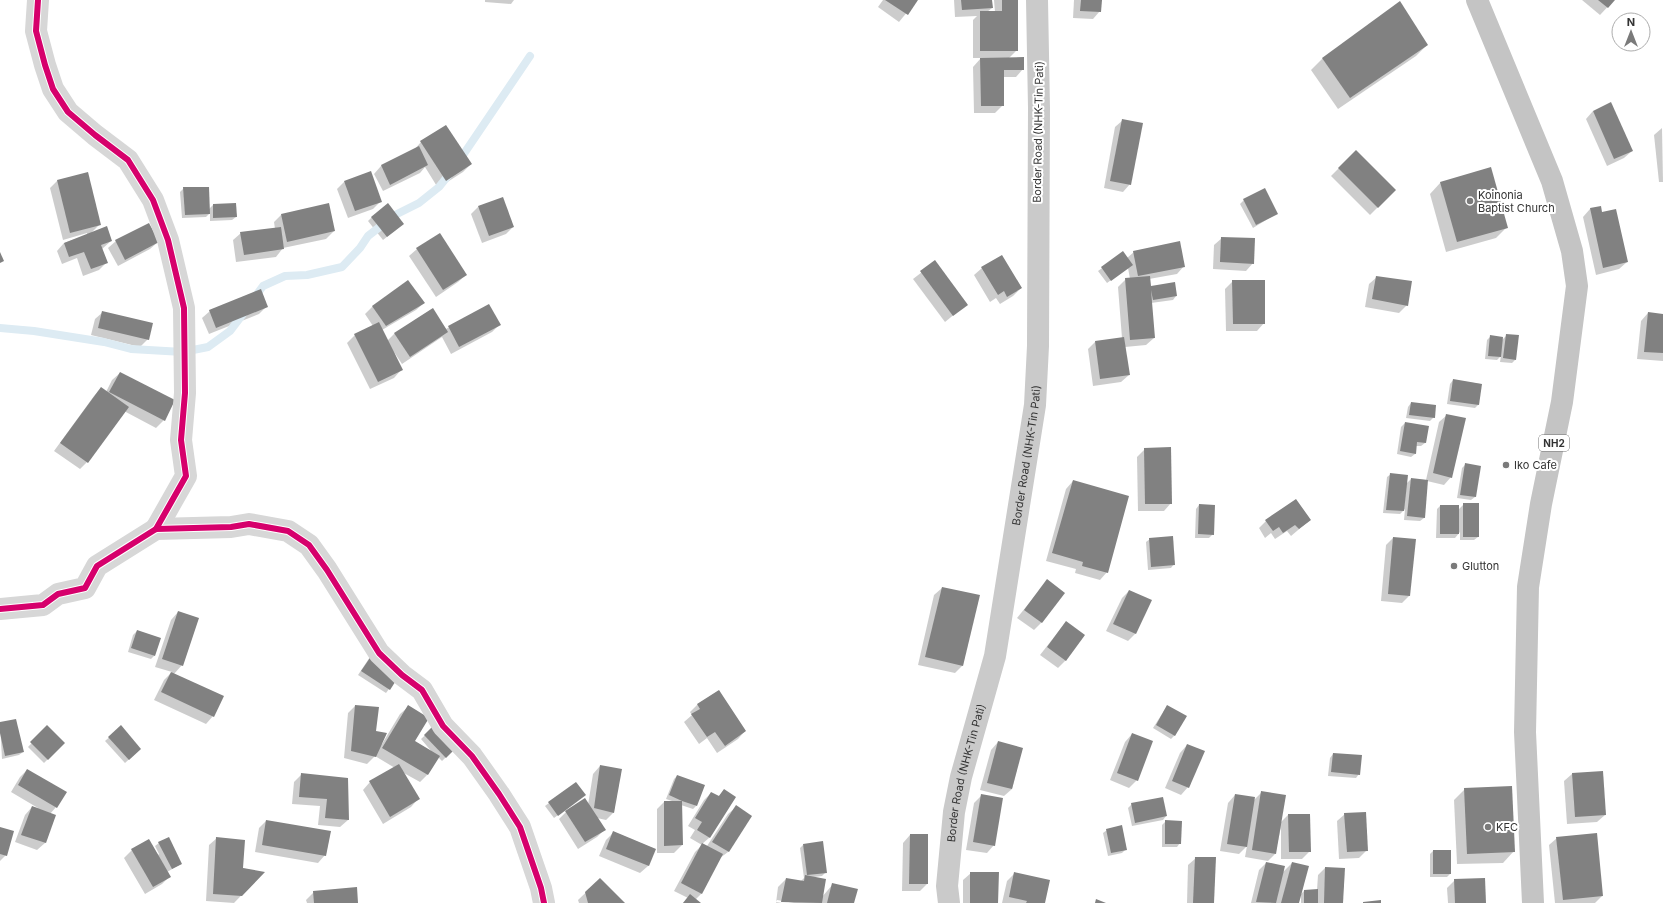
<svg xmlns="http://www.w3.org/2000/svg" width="1663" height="903" viewBox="0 0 1663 903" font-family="Inter,sans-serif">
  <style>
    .shadow { fill: #0003 }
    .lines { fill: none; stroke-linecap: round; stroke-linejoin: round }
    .stream { stroke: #ddebf3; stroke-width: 8 }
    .building { fill: #818181 }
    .minor { stroke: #d7d7d7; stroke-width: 22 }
    .major { stroke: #cacaca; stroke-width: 22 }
    .highway { stroke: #c4c4c4; stroke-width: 22 }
    .cycleway-casing { stroke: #fff; stroke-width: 8 }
    .cycleway { stroke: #d6006c; stroke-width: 6 }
    .poi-dot { fill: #7a7a7a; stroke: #fff; stroke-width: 1.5 }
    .labels { text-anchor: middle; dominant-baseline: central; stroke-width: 4; stroke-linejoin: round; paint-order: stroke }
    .shield { fill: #fff; stroke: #707070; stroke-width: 1 }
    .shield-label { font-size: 10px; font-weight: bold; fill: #333 }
    .street-label { font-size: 11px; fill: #333; stroke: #fff }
    .poi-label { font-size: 11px; fill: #333; stroke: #fff; text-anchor: start }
  </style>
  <rect width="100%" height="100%" fill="#fff"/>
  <g class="shadow">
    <path d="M485,0h29l-3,4 -26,-2z"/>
    <path d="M883,0h34l-18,22 -21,-15z"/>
    <path d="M954,0h37l1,8 -5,4h8l-1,-12h23l-1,51 -7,7 14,11 -7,8h-13v28l-8,8h-21l-1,-46 8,-9h-8v-38l4,-4 -22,1z"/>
    <path d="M1074,0h27l-1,11 -7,8 -20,-1z"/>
    <path d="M1582,0h32l-14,15z"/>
    <path d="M1400,3l27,42 -11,11 -78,53 -27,-39 11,-11z"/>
    <path d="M1593,111l39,40 -8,7 -17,8 -21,-47z"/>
    <path d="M1123,120l7,64 -7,8 -19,-4 11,-61z"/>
    <path d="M446,126l25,38 -8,8 -25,16 -13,-21 -5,6 -37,18 -9,-17 7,-8 33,-16 7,-8z"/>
    <path d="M1662,128l1,54h-4l-5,-47z"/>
    <path d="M1356,151l39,39 -25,25 -39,-39z"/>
    <path d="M87,173l13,51 -9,9 20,8 -9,8 5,13 -8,8 -16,6 -6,-18 -15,6 -5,-13 7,-8 23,-8v-2l-24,7 -13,-52 7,-7z"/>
    <path d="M344,182l37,19 -8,8 -25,9 -11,-29z"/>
    <path d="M1441,182l66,45 -11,11 -50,14 -16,-58z"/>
    <path d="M184,188l25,21 4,-4 23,12 -4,3 -22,1v-8l-4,4 -24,1 -2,-26z"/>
    <path d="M1244,200l32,14 -23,14 -13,-24z"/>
    <path d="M478,207l35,20 -7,7 -24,9 -11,-29z"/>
    <path d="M1600,207l1,6 26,49 -8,7 -23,6 -13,-58 7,-8z"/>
    <path d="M281,215l53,16 -8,8 -43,9 -7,9 -40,5 -3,-22 8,-7 34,-4 -1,-7z"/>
    <path d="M372,217l31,7 -20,16 -15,-19z"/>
    <path d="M1222,238l31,25 -7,8 -33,-2 1,-24z"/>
    <path d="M116,241l42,1 -8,7 -32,17 -10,-18z"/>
    <path d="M417,249l49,26 -8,7 -22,15 -27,-41z"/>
    <path d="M1134,252l50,14 -7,8 -28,5 1,9 26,8 -3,4 -22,3 3,35 -8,7 -21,2 4,28 -8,7 -28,4 -5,-37 7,-7 27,-4 -4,-51 8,-8h4l-2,-11 -21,15 -9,-12 25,-18 4,5z"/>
    <path d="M935,262l32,42 -22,18 -32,-43z"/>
    <path d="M982,268l39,20 -8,8 -13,8 -4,-6 -6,4 -16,-27z"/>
    <path d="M1377,277l30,28 -8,8 -34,-6 4,-23z"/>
    <path d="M1233,281l31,42 -7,8h-31l-1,-42z"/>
    <path d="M408,282l16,21 -8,7 -34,20 5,11 7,-7 38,-25 14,20 43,-24 10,20 -7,7 -41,22 -9,-17 -40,27 -8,-12 7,18 -7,8 -24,11 -23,-46 8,-8 18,-9 -8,-12 7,-7z"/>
    <path d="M267,306l-8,8 -50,20 -7,-16 8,-7z"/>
    <path d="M103,312l45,27 -8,8 -49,-12 4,-16z"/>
    <path d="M1648,313l15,2v46l-26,-2 4,-38z"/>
    <path d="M1507,335l8,25 -3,3 -12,-1 1,-6 -4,4 -12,-1 2,-19 4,-4 11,4z"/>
    <path d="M120,373l44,47 -8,8 -32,-17 -37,51 -7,7 -26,-18 40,-55 7,-8 5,4 6,-12z"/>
    <path d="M1453,380l28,4 -3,21 -3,3 -28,-4 3,-20z"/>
    <path d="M1411,403l23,14 -4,4 -24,-3 2,-11z"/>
    <path d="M1447,415l4,62 -7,8 -17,-4 -3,37 -4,3 -16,-1 1,-11 -5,5 -17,-1 4,-36 4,-3 15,10 5,-5 15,1 13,-58z"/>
    <path d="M1405,423l23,4 -3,16 -4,3h-5l-1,8 -4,3 -14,-3 4,-27z"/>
    <path d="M1145,449l26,54 -7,8h-26l-1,-54z"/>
    <path d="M1465,465l10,32 -4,3 -14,-2 5,-30z"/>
    <path d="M1073,481l34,91 -7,8 -25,-7 1,-4 -30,-8 20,-72z"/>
    <path d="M1464,504l14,33 -4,3h-14v-8l-5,6h-19l1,-29 3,-3 18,4z"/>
    <path d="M1199,505l14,29 -4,4h-14l1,-29z"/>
    <path d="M1310,520l-19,16 -4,-5 -12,8 -4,-6 -6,5 -6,-10 7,-7z"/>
    <path d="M1393,538l17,57 -8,8 -21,-2 5,-56z"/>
    <path d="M1150,539l24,25 -3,4 -23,2 -2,-28z"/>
    <path d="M1047,581l-5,41 -8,8 -17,-12z"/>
    <path d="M942,588l36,8 -16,70 -7,7 -37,-8 16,-70z"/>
    <path d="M1129,591l22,10 -16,33 -7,7 -22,-10 16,-33z"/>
    <path d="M178,612l4,53 -8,9 39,42 -7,8 -52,-24 10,-20 8,-8 -17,-5 16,-47z"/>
    <path d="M1066,622v38l-8,8 -18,-13z"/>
    <path d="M137,631l17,25 -3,3 -23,-7 5,-17z"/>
    <path d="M370,657l19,32 -3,4 -28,-18z"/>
    <path d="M718,691l27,40 -7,8 -21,14 -10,-15 -8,6 -15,-22 8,-7 -2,-3 7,-7z"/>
    <path d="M355,706l27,38 18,-30 8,-7 6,34 18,11 -11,-13 14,-13 21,21 -14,14 -4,-4 -11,18 -7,7 -18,-10 16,27 -7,8 -28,17 -20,-34 7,-8 25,-14 -20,-12 -8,8 -23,-6 4,-45z"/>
    <path d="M1167,706l8,29 -4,4 -18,-11z"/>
    <path d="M0,723l23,29 -4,3 -17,4z"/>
    <path d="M47,727l17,16 -20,20 -16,-16z"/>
    <path d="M121,727l16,25 -12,11 -20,-22z"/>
    <path d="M1132,734l5,46 -8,8 -19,-8 15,-38z"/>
    <path d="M998,742l24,6 -10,41 -8,7 -24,-6 11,-40z"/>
    <path d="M1187,745l1,42 -7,8 -16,-7 15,-35z"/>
    <path d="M1333,754l26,20 -3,4 -28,-2 2,-18z"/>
    <path d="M600,766l13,47 -7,7 -9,-2 7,12 -7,7 -19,12 -19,-30 9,-9 20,-5 5,-31z"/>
    <path d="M27,770l29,37 -6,7 5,2 -10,27 -8,7 -22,-8 10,-27 7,-8 6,1 -27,-16 9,-15z"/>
    <path d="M1602,772l3,43 -8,7 -30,2 -3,-43 8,-7z"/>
    <path d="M302,774l45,5 1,41 -8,7 -22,-2 2,-19 -28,-2 2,-22z"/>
    <path d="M677,776l19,30 -3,3 -12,-4 1,40 -8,8h-17v-44l7,-7 8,-1 -6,-2 8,-20z"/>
    <path d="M1465,789l49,62 -11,12 -46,1 -3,-64z"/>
    <path d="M724,790l10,7 -25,41 -7,6 5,2 21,-32 8,-7 15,9 -23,36 -8,6 -19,36 -6,6 5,3h-17l5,-5 -14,-7 21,-39 7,-7 -12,-7 5,-8 -7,-4 16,-26 7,-7 7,4z"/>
    <path d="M1262,792l18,31 8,-8 22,36 -8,8h-21v-32l-6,27 -7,7 -23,-4 2,-11 -8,8 -19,-3 8,-48 7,-8 19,5z"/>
    <path d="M585,795l-31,23 -9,-12 4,-3z"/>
    <path d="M982,795l12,50 -7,8 -21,-3 8,-47z"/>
    <path d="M1132,804l34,12 -3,4 -31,6 -4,-18z"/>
    <path d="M1345,814l22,36 -8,8 -20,1 -2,-38z"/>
    <path d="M266,821l59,34 -7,8 -63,-11 4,-24z"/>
    <path d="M1166,821l14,22 -3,4h-15v-22z"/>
    <path d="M0,828l6,27 -6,6z"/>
    <path d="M1107,830l19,19 -4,4 -14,3 -5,-23z"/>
    <path d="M614,832l41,17 -7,17 -8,7 -41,-17 7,-16z"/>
    <path d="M910,835l17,49 -7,7h-18l1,-48z"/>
    <path d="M217,838l25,30 21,5 -29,30 -28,-2 3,-56z"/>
    <path d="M1557,838l45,58 -7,7h-40l-6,-58z"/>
    <path d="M149,840l9,15 1,-1 -4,-8 4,-3 22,21 -14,8 3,4 -8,8 -17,10 -21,-36 8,-8z"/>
    <path d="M803,845l23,27 -4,4 -8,1 8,20 11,-13 20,19h-59l-17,-3 -1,2 6,1h-6l2,-16 8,-8 14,3 4,-4 -4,-30z"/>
    <path d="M1433,851l17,23 -3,3h-17v-23z"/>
    <path d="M1196,858l17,45h-26l1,-38z"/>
    <path d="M1266,863l16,10 10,-10 6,40h-47l8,-33z"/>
    <path d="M1325,868l17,35h-41v-9l3,-3 13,-1 1,-15z"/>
    <path d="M971,873l26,30h-34v-23z"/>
    <path d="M1015,873l29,30h-42l5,-22z"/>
    <path d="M600,879l24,24h-45l-1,-3z"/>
    <path d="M1455,880l30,23h-37l-1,-15z"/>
    <path d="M314,892l43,11h-50l-1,-3z"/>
  </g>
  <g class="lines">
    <g class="stream">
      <path d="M459,161l71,-105"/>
      <path d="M255,297l8,-11 22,-10 22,-1 35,-8 18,-19 8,-12 27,-21 24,-12 20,-16 12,-15"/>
      <path d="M0,328l34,3 70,11 27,7 52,3 25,-5 22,-16 16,-21"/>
    </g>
  </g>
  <g class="building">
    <path d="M885,0h33l-10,15z"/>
    <path d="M961,0h31l1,8 -31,2z"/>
    <path d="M1002,0h16v51h-38v-40h22z"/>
    <path d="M1081,0h21l-1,12 -21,-1z"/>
    <path d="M1598,0h17l-7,8z"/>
    <path d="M1400,1l28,44 -78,53 -28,-40z"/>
    <path d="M1024,57v13h-20v36h-23l-1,-48z"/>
    <path d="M1611,102l22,49 -19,8 -21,-48z"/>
    <path d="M1122,119l21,4 -12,62 -21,-4z"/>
    <path d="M446,125l26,39 -26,17 -26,-40z"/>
    <path d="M419,146l9,19 -38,20 -9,-20z"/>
    <path d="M1356,150l40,40 -18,18 -40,-40z"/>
    <path d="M1491,167l17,61 -51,14 -17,-60z"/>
    <path d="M371,171l11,31 -27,9 -11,-30z"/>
    <path d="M88,172l13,53 -31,8 -13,-53z"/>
    <path d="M183,187h26l1,27 -25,1z"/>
    <path d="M1265,188l13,26 -22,11 -13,-26z"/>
    <path d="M503,197l11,30 -25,9 -11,-30z"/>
    <path d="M236,203l1,14 -24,1v-14z"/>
    <path d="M329,203l6,28 -48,11 -6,-28z"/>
    <path d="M388,203l16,21 -17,13 -16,-20z"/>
    <path d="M1601,206l1,6 14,-3 12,53 -25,6 -13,-60z"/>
    <path d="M149,223l10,19 -34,18 -10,-20z"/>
    <path d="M107,226l5,15 -11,4 7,18 -17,6 -7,-17 -15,5 -5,-14z"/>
    <path d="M281,227l3,22 -40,6 -4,-23z"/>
    <path d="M440,233l27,42 -24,15 -27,-42z"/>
    <path d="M1221,237l34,1 -1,26 -34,-2z"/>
    <path d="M1180,241l5,26 -47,9 -5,-25z"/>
    <path d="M1123,251l10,14 -22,16 -10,-14z"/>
    <path d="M0,252l4,9 -4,2z"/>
    <path d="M1002,255l20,33 -15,9 -3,-6 -6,4 -17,-28z"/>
    <path d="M935,260l33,45 -15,11 -33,-45z"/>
    <path d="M1150,276l1,10 24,-4 2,14 -24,4 -2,-10 4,48 -25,2 -5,-62z"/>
    <path d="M1376,276l36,5 -4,25 -36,-7z"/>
    <path d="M408,280l17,23 -39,23 -14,-20z"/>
    <path d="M1232,280h33v44h-32z"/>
    <path d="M261,289l7,18 -52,21 -7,-18z"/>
    <path d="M489,304l12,21 -42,22 -11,-21z"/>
    <path d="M433,308l15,24 -38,25 -16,-24z"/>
    <path d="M102,311l51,12 -4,17 -51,-12z"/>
    <path d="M1648,312l15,2v39l-19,-1z"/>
    <path d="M379,322l24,48 -25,12 -24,-48z"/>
    <path d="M1506,334l13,1 -3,25 -13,-2z"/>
    <path d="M1490,335l13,2 -2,20 -13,-1z"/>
    <path d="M1124,337l6,38 -30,4 -5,-38z"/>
    <path d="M120,372l55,28 -10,21 -56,-29z"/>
    <path d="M1453,379l29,5 -3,21 -29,-4z"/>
    <path d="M101,387l28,20 -41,56 -28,-20z"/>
    <path d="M1411,402l25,3 -1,13 -26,-3z"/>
    <path d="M1446,414l20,4 -14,60 -19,-5z"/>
    <path d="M1405,422l24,4 -3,17 -9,-1 -1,12 -16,-3z"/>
    <path d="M1171,447l1,57h-27l-1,-56z"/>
    <path d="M1465,463l16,3 -5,31 -16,-2z"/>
    <path d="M1390,473l18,2 -4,36 -18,-1z"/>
    <path d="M1411,478l17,2 -3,38 -18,-2z"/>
    <path d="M1073,480l56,16 -21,77 -26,-7 1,-4 -31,-9z"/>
    <path d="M1296,499l15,21 -12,9 -4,-4 -12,8 -4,-6 -6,4 -8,-11z"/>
    <rect x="1463" y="503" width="16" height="34"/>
    <path d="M1199,504l16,1 -1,30 -16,-1z"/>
    <rect x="1440" y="505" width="19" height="29"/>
    <path d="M1173,536l2,29 -24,2 -2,-29z"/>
    <path d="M1393,537l23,2 -6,57 -22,-2z"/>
    <path d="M1047,579l18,14 -23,30 -18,-13z"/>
    <path d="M942,587l38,8 -17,71 -38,-9z"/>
    <path d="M1129,590l23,10 -16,34 -23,-10z"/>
    <path d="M178,611l21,7 -16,48 -21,-7z"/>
    <path d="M1066,621l19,14 -19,26 -19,-14z"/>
    <path d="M137,630l24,8 -6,18 -24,-8z"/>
    <path d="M374,652l23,27 -7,11 -29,-19z"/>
    <path d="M171,672l53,24 -10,21 -53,-25z"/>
    <path d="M719,690l27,41 -21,15 -10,-14 -8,5 -16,-23 9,-5 -3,-5z"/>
    <path d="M355,705l24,2 -3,24 11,2 -11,24 -25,-6z"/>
    <path d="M408,705l21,13 -14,23 25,15 -12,19 -46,-27z"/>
    <path d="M1167,705l20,11 -12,20 -19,-11z"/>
    <path d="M16,719l8,33 -19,4 -5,-23v-11z"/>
    <path d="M435,724l22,23 -11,11 -22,-23z"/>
    <path d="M47,725l18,18 -17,17 -18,-18z"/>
    <path d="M121,725l20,24 -12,11 -21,-23z"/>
    <path d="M1132,733l21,8 -15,40 -21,-8z"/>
    <path d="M998,741l25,7 -11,41 -25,-6z"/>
    <path d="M1187,744l18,7 -16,37 -17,-7z"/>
    <path d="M1333,753l29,2 -2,20 -29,-3z"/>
    <path d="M399,764l21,35 -30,18 -21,-36z"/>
    <path d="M600,765l22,4 -8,44 -20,-5z"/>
    <path d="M27,769l40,23 -10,16 -39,-23z"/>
    <path d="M1603,771l3,44 -31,2 -3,-44z"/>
    <path d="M301,773l47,5 1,42 -24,-2 2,-19 -28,-2z"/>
    <path d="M677,775l28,10 -8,21 -15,-5 1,44 -19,1v-45h18l-13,-6z"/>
    <path d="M576,782l10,13 -28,21 -10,-14z"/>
    <path d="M1512,786l3,66 -48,2 -3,-66z"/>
    <path d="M724,789l12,8 -26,41 -13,-8 5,-8 -7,-4 16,-26 8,4z"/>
    <path d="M1261,791l25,4 -10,59 -24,-4z"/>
    <path d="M981,794l22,4 -8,48 -22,-4z"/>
    <path d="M1235,794l20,3 -8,50 -20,-3z"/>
    <path d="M1163,797l4,19 -32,7 -4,-20z"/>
    <path d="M585,798l21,32 -21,12 -20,-31z"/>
    <path d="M736,805l16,11 -23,36 -17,-10z"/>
    <path d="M32,806l24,9 -10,28 -25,-8z"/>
    <path d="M1366,812l2,39 -21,1 -3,-39z"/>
    <path d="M1288,814h22l1,38h-22z"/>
    <path d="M266,820l65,11 -5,25 -64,-11z"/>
    <path d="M1165,820l17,1 -1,23h-16z"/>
    <path d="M1122,825l5,25 -16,3 -5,-24z"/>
    <path d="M0,827l14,4 -7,25 -7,-2z"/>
    <path d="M613,831l43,18 -7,17 -43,-17z"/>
    <path d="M1597,833l6,63 -40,4 -7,-63z"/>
    <path d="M910,834h18v50h-19z"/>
    <path d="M169,837l13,27 -10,5 -14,-27z"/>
    <path d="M216,837l29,3 -2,28 22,4 -23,24 -29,-2z"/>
    <path d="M149,839l22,38 -18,10 -22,-38z"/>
    <path d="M823,841l4,32 -20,2 -4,-31z"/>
    <path d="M702,843l21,11 -21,40 -21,-11z"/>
    <rect x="1433" y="850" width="18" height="24"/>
    <path d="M1195,857h21l-2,46h-21z"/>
    <path d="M1266,862l19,4 -9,37 -20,-1z"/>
    <path d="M1292,862l17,4 -10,37h-18z"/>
    <path d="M1325,867l20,1 -2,35h-19z"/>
    <path d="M970,872h29l-1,31h-28z"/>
    <path d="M1014,872l36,8 -5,23h-19l1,-2 -18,-4z"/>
    <path d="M805,875l21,4 -4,24 -41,-1 5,-24 18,3z"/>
    <path d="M600,878l25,25h-37l-3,-11z"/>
    <path d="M1485,878l1,25h-31l-1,-24z"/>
    <path d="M832,883l26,6 -4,14h-27z"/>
    <path d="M357,887l1,16h-44l-1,-12z"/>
    <path d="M1318,889v14h-14v-13z"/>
    <path d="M690,894l11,9h-18z"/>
    <path d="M1096,899l10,4h-11z"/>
    <path d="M1381,900v3h-18v-1z"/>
  </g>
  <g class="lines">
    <g class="minor">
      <path d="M38,0l-2,31 9,34 8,24 15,23 27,23 33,25 25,40 15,40 16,68 1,85 -4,47 5,36 -30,53"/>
      <path d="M0,609l43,-4 15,-11 27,-6 12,-22 59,-37 75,-2 18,-3 39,7 21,14 18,25 52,83 23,22 20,15 21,36 29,30 27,38 21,33 21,61 3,15"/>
    </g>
    <path class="major" id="s1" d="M949,903l-2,-17 7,-74 7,-35 34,-121 40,-251 3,-59 1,-238 -2,-108"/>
    <path class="highway" d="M1477,0l75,181 20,70 5,35 -15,116 -21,102 -13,83 -3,145 8,171"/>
    <g class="cycleway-casing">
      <g id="cycleway">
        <path d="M38,0l-2,31 9,34 8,24 15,23 27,23 33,25 25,40 15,40 16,68 1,85 -4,47 5,36 -30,53"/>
        <path d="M0,609l43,-4 15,-11 27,-6 12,-22 59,-37 75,-2 18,-3 39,7 21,14 18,25 52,83 23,22 20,15 21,36 29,30 27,38 21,33 21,61 3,15"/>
      </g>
    </g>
    <use href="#cycleway" class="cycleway"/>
  </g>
  <g class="poi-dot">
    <circle cx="1470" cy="201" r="4"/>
    <circle cx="1506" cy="465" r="4"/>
    <circle cx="1454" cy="566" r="4"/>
    <circle cx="1488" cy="827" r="4"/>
  </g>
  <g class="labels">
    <rect class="shield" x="1539" y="435" width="30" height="16" rx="3"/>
    <g class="shield-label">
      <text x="1554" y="443">NH2</text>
    </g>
    <g class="street-label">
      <text transform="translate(1038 132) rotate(-89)">Border Road (NHK-Tin Pati)</text>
      <text stroke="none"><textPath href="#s1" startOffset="456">Border Road (NHK-Tin Pati)</textPath></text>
      <text stroke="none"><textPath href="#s1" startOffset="132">Border Road (NHK-Tin Pati)</textPath></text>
    </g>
    <g class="poi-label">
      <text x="1478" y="195">Koinonia<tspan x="1478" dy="13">Baptist Church</tspan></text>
      <text x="1514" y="465">Iko Cafe</text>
      <text x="1462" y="566">Glutton</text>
      <text x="1496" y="827">KFC</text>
    </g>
  </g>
  <g transform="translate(1631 32)"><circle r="19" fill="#ffffff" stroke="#adadad"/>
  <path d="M0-3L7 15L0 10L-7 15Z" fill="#7a7a7a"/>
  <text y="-6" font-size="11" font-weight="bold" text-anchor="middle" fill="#333333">N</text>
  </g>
</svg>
